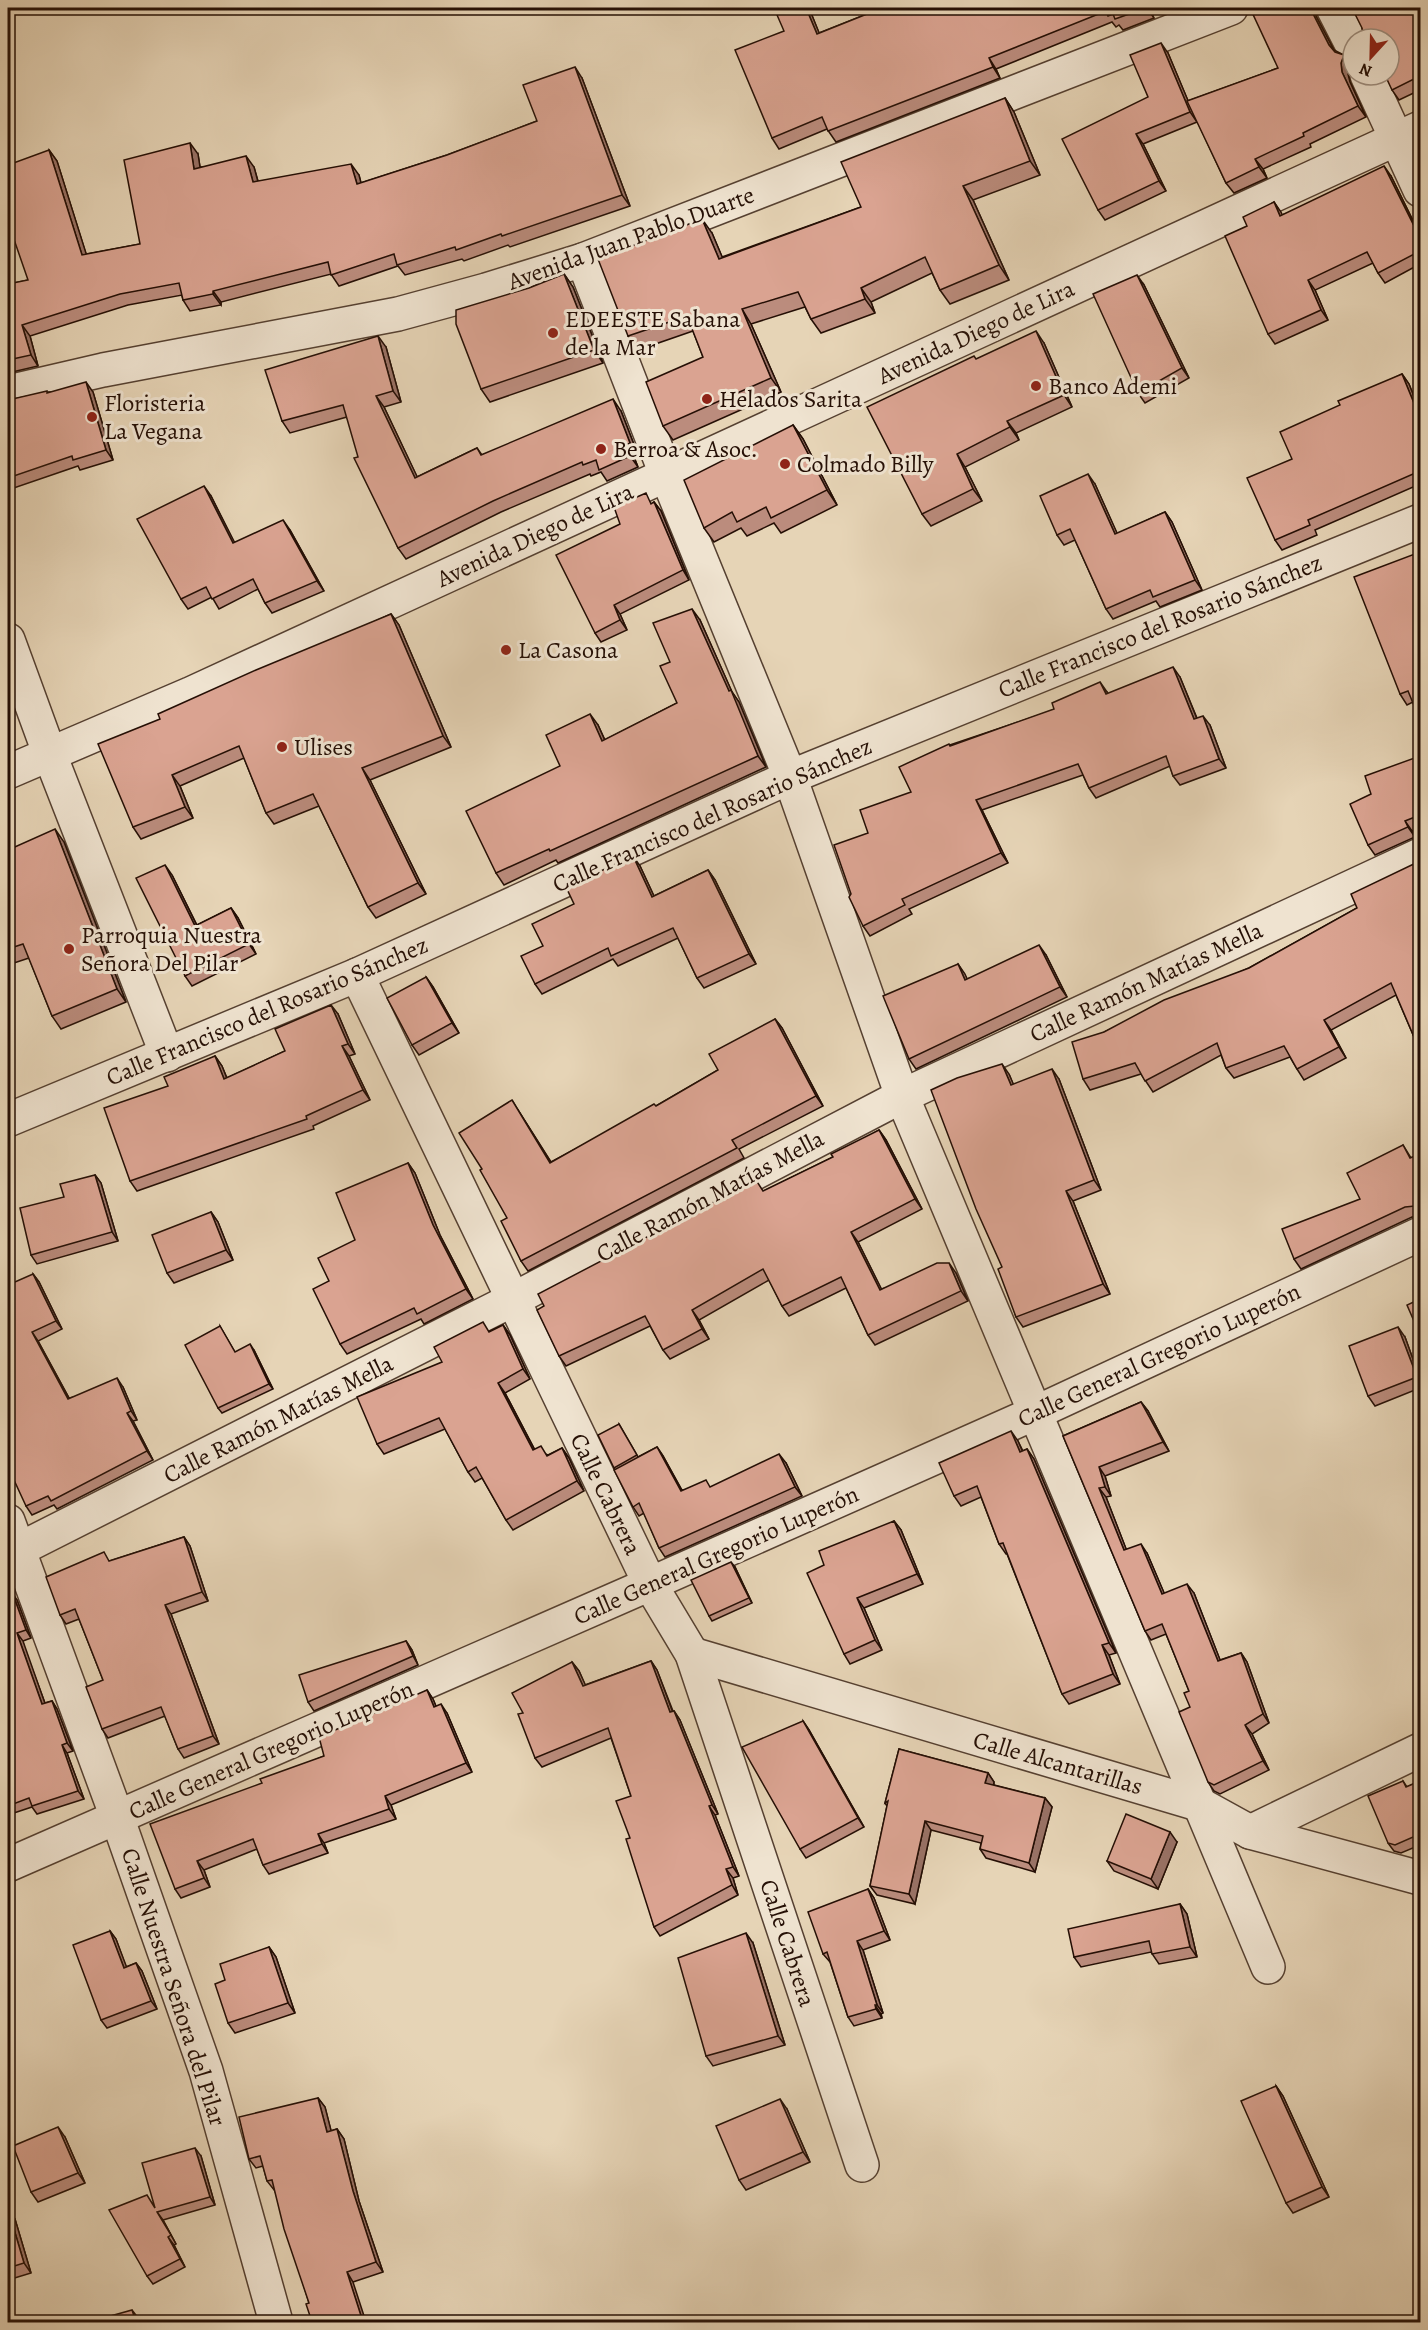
<svg xmlns="http://www.w3.org/2000/svg" width="1428" height="2330" viewBox="0 0 1428 2330" font-family="Alegreya,serif">
  <style>
    .lines { fill: none; stroke-linecap: round; stroke-linejoin: round }
    .stream { stroke: #697567; stroke-width: 12 }
    .street-casing { stroke: #554031; stroke-width: 36 }
    .street { stroke: #efe3d0; stroke-width: 33 }
    .wall { fill: #bb8c7d; stroke: #250f05; stroke-width: 1.5 }
    .shaded-wall { fill: #997266; stroke: #250f05; stroke-width: 1.5 }
    .building { fill: #daa391; stroke: #250f05; stroke-width: 1.5 }
    .poi-dot { fill: #8f2418; stroke: #efe3d0; stroke-width: 2 }
    .labels { text-anchor: middle; dominant-baseline: central; stroke-width: 6; stroke-linejoin: round; paint-order: stroke }
    .street-label { font-size: 24px; fill: #250f05; stroke: #efe3d0 }
    .poi-label { font-size: 24px; fill: #250f05; stroke: #efe3d0; text-anchor: start }
  </style>
  <rect width="100%" height="100%" fill="#e6d4b6"/>
  <filter id="stains"><feTurbulence type="fractalNoise" baseFrequency=".00333" numOctaves="4"/><feColorMatrix values="0 0 0 0 .2 0 0 0 0 .09 0 0 0 0 .02 0 0 0 .5 -.17"/></filter>
  <radialGradient id="worn" r=".72"><stop offset=".6" stop-color="#630" stop-opacity="0"/><stop offset="1" stop-color="#630" stop-opacity=".3"/></radialGradient>
  <g class="lines">
    <path class="stream" d="M8,9l11,-1"/>
    <g class="street-casing">
      <g id="street">
        <path d="M1333,8l20,39"/>
        <path d="M1367,75l53,115"/>
        <path d="M583,260l83,214 124,303 112,319 366,871"/>
        <path d="M8,392l95,-22 295,-56 88,-24 97,-30 648,-252"/>
        <path d="M8,640l42,115 117,300"/>
        <path d="M8,772l182,-78 1230,-566"/>
        <path d="M357,975l293,609 42,70 170,511"/>
        <path d="M8,1120l349,-145 433,-198 630,-256"/>
        <path d="M8,1521l109,296 89,254 70,251"/>
        <path d="M8,1555l504,-255 390,-204 518,-241"/>
        <path d="M692,1654l509,151 49,27 170,46"/>
        <path d="M1250,1832l170,-82"/>
        <path d="M8,1865l642,-281 385,-171 385,-179"/>
      </g>
    </g>
    <use href="#street" class="street"/>
  </g>
  <g class="wall">
    <path d="M809,8l10,25 63,-25h279l-10,4 3,6 -31,12 -4,-5 -3,2 -4,-5 -116,47 4,9 -164,64 -9,-13 -48,20 -7,-11 12,-107z"/>
    <path d="M1420,8v82l-21,10 -7,-10 -3,-15 -25,-38 -2,-9z"/>
    <path d="M1316,16l18,34 10,5 7,11 -3,8 2,8 16,35 -56,27 1,3 -48,22 4,9 -33,15 -8,-10 -34,-73 5,12 -54,22 23,47 -61,29 -7,-10 70,-157 20,48 90,-33z"/>
    <path d="M582,78l48,128 -120,41 -2,-2 -44,16 -2,-2 -57,16 -7,-9 -59,20 -8,-12 -110,28v3l-31,6 -7,-11 -1,-5 -54,10 -98,31 8,30 -30,7v-89l20,-4 21,-130 8,11 29,93 54,-10 58,-90 2,13h54l4,14 101,-6 2,8 86,-28 90,-34z"/>
    <path d="M1005,98l9,14 26,63 -67,25 36,80 -59,24 -10,-14 -8,-17 -61,29 4,11 -54,20 -10,-14 -6,-12 -54,17 30,68 -108,48 -10,-14 40,-69 -10,-26 -55,19 -10,-14 84,-103 10,24 139,-50z"/>
    <path d="M1391,176l29,59v29l-35,19 -7,-10 -5,-10 -58,27 13,30 -53,24 -7,-10 -21,-108 27,-24 8,13z"/>
    <path d="M1420,196v16l-6,-10z"/>
    <path d="M564,274l9,13 30,76 -113,39 -9,-13 48,-101z"/>
    <path d="M1144,285l45,93 -44,25 -7,-10z"/>
    <path d="M1044,343l28,64 -56,26 3,7 -54,27 17,34 -51,25 -9,-12 55,-155z"/>
    <path d="M386,347l15,55 -17,5 33,70 60,-29 5,7 139,-44 17,44 -4,2 4,10 -31,14 -6,-9 -10,4 -1,-2 -89,38 -95,47 -8,-11 -51,-131 -57,16 -8,-12z"/>
    <path d="M1402,374l7,10 11,28v72l-105,46 2,5 -35,15 -7,-10 17,-81 48,-54z"/>
    <path d="M48,392h45l20,68 -33,10 -2,-4 -70,24v-90z"/>
    <path d="M793,425l10,14 34,66 -56,28 -7,-10 -27,13 -6,-8 -27,14 -10,-14z"/>
    <path d="M1095,484l22,50 48,-22 7,10 30,68 -42,17 -4,-6 -43,18 -7,-10 -31,-69 -11,5 -7,-10z"/>
    <path d="M211,496l23,47 56,-13 34,61 -52,22 -7,-10 -7,-14 -39,20 -7,-12 -24,12 -7,-10z"/>
    <path d="M654,502l7,9 28,69 -69,34 7,16 -26,12 -6,-9 25,-109z"/>
    <path d="M1420,552l-7,150 -6,3 -7,-11z"/>
    <path d="M391,614l8,11 52,122 -81,33 56,114 -50,24 -8,-11 -49,-101 -45,18 -8,-11 -22,-55 -64,28 13,32 -52,21 -8,-12 27,-108z"/>
    <path d="M700,620l32,72 7,10 27,65 -208,96 -2,-3 -52,25 -8,-12 64,-107 38,-41 7,15 72,-37 -7,-41z"/>
    <path d="M1180,677l17,41 13,7 16,43 -46,17 -7,-9 -3,-10 -74,32 -7,-10 -6,-13 -101,35 26,53 -99,46 3,5 -42,22 -7,-10 5,-93 43,-41 39,-47 157,-53 1,2z"/>
    <path d="M1420,756v72l-8,3 3,6 -40,18 -7,-10 3,-51z"/>
    <path d="M64,842l62,160 -65,27 -9,-13 -23,-58 -21,7v-115z"/>
    <path d="M1420,861v185l-6,-9 -18,-42 -65,35 15,28 -42,22 -7,-11 -7,-12 -56,21 -8,-10 -5,-13 -68,37 -12,-18 -51,16 -7,-11 21,-47 145,-64 108,-60z"/>
    <path d="M640,866l14,30 54,-26 7,10 41,84 -52,24 -7,-10 -19,-40 -60,28 -5,-7 -71,35 -7,-10 8,-38 31,-42z"/>
    <path d="M172,875l25,50 34,-17 7,10 18,36 -64,32 -7,-10z"/>
    <path d="M1046,955l21,42 -151,72 -7,-10 49,-95 9,15z"/>
    <path d="M426,977l7,10 26,46 -40,22 -7,-10z"/>
    <path d="M338,1014l17,40 -6,2 21,44 -57,26 1,3 -177,62 -7,-10 38,-95 47,-30 7,10 5,12 58,-27z"/>
    <path d="M775,1019l7,9 41,78 -84,43 5,9 -216,113 -7,-10 -14,-43 11,-108 33,52 105,-56 62,-36z"/>
    <path d="M1009,1074l4,10 46,-5 42,111 -28,11 37,93 -87,33 -7,-10 -14,-50z"/>
    <path d="M879,1130l7,10 36,69 -64,33 23,47 75,-16 12,28 -93,44 -7,-10 -22,-47 -57,28 -7,-10 -13,-26 -70,40 10,19 -39,20 -7,-9 -13,-24 -84,40 -7,-10 205,-165 69,-34z"/>
    <path d="M1403,1145l8,13 9,-4v62l-8,1 -111,52 -7,-10 66,-60z"/>
    <path d="M408,1163l7,10 25,62 33,64 -49,25 -3,-5 -74,35 -7,-10 -11,-63 26,-41z"/>
    <path d="M95,1175l6,8 17,58 -81,23 -6,-9 33,-58z"/>
    <path d="M211,1212l7,10 15,38 -59,23 -7,-10z"/>
    <path d="M33,1274l6,8 23,47 -24,12 31,57 54,-11 14,33 -4,1 20,39 -96,49 -3,-4 -22,10 -6,-9z"/>
    <path d="M503,1325l7,10 20,44 -25,14 30,57 13,5 14,-7 7,10 15,33 -71,39 -7,-10 -24,-42 -7,4 -7,-10 -23,-43 -61,25 -7,-10 65,-82 48,-31z"/>
    <path d="M220,1326l15,26 19,-2 19,39 -51,24 -4,-5z"/>
    <path d="M1405,1337l15,42v9l-45,18 -7,-10z"/>
    <path d="M1141,1402l7,9 21,40 -64,25 6,20 -5,1 20,52 21,4 17,40h30l26,67 21,-7 6,9 22,61 -17,11 17,36 -49,24 -6,-3 -6,-9 -18,-75 -1,-16 -23,-57 -15,6 -6,-9 -82,-195z"/>
    <path d="M619,1424l19,33 19,-10 6,9 19,34 29,-3 75,-24 16,33 -137,61 -6,-9 -15,-35 -5,3 -6,-9 -19,-39z"/>
    <path d="M1018,1441l5,10 4,-2 7,10 82,194 -7,2 11,29 -51,20 -7,-10 -55,-140h-1l-7,-10 -18,-47 -20,9 -7,-10z"/>
    <path d="M894,1521l7,9 22,54 -59,24 18,42 -32,14 -6,-10 -20,-89z"/>
    <path d="M184,1537l6,9 18,55 -37,13 48,130 -35,14 -6,-9 -13,-33 -57,22 -6,-9 1,-49 -24,-61 -13,5 -6,-9 50,-54z"/>
    <path d="M735,1567l17,36 -40,18 -3,-5z"/>
    <path d="M8,1594l9,6 14,38 -8,3 1,6 21,56 7,-2 5,8 16,42 -6,2 17,46 -47,15 -5,-7 -24,8z"/>
    <path d="M406,1641l6,9 6,15 -104,46 -6,-9z"/>
    <path d="M651,1661l6,9 16,41h1l6,9 38,94 -3,1 24,61 -6,2 5,17 -78,41 -6,-9 -24,-89 1,-42 -20,-58 -69,29 -7,-9 37,-96 7,9 6,14z"/>
    <path d="M427,1690l6,9 3,7 11,7 25,59 -81,33 5,14 -72,24 4,10 -59,21 -6,-9 -6,-16 -53,21 6,17 -29,11 -6,-9 87,-106 62,-27z"/>
    <path d="M803,1721l6,9 55,97 -58,31 -6,-9z"/>
    <path d="M899,1749l89,24 6,9v3l51,13 7,9 -17,65 -49,-14 -6,-9 1,-6 -50,-13 -16,74 -38,-9 -7,-9 17,-80 -2,-3z"/>
    <path d="M1403,1781l4,6 13,-6v64l-19,8 -7,-2 -6,-8z"/>
    <path d="M1177,1842l-19,47 -44,-18 -7,-10z"/>
    <path d="M868,1889l6,9 16,42 -27,10 20,63 -2,1 1,4 -28,8 -6,-9 -18,-55 -7,-8z"/>
    <path d="M1180,1904l7,10 10,43 -38,7 -8,-12 -70,15 -7,-10z"/>
    <path d="M110,1931l6,8 10,28 10,-4 6,8 15,38 -50,19 -6,-8z"/>
    <path d="M753,1943l32,102 -72,21 -7,-10z"/>
    <path d="M269,1947l7,10 19,56 -60,20 -7,-10 -3,-43z"/>
    <path d="M8,1964l6,12 -6,3z"/>
    <path d="M1276,2086l7,10 46,101 -36,16 -7,-10z"/>
    <path d="M318,2098l7,9 6,24 6,-2 7,10 15,62 24,71 -30,10 -44,21 -34,-112 -8,-10 -4,-15 -7,2 -7,-9z"/>
    <path d="M787,2109l23,53 -64,28 -7,-10z"/>
    <path d="M65,2137l20,46 -47,19 -7,-10z"/>
    <path d="M201,2156l14,49 -52,15 13,24 -2,1 11,22 -32,17 -6,-8 7,-72z"/>
    <path d="M8,2209l7,10 16,54 -23,7z"/>
  </g>
  <g class="shaded-wall">
    <path d="M806,8h3l15,37 -7,-11z"/>
    <path d="M1147,8h1l3,4 3,6z"/>
    <path d="M1310,8h5l1,8 21,40 -8,-11z"/>
    <path d="M1161,43l7,10 29,69 -7,-10z"/>
    <path d="M1344,55l7,11 -3,8 2,8 16,35 -8,-11 -16,-34 -1,-9z"/>
    <path d="M989,58l7,11 4,9 -7,-11z"/>
    <path d="M575,67l7,11 48,128 -8,-11z"/>
    <path d="M1005,98l9,14 26,63 -10,-14z"/>
    <path d="M1136,134l7,10 23,47 -7,-10z"/>
    <path d="M190,143l8,11 4,26 -8,-11z"/>
    <path d="M49,150l8,11 33,105 -8,-11z"/>
    <path d="M246,156l8,11 7,26 -8,-11z"/>
    <path d="M1255,159l8,10 4,9 -8,-11z"/>
    <path d="M351,164l8,11 5,20 -7,-11z"/>
    <path d="M1384,166l7,10 29,59v3z"/>
    <path d="M963,186l10,14 36,80 -10,-15z"/>
    <path d="M1274,202l7,10 6,14 -7,-10z"/>
    <path d="M702,219l10,14 17,40 -10,-14z"/>
    <path d="M564,274l9,13 30,76 -9,-13z"/>
    <path d="M1137,275l7,10 45,93 -7,-10z"/>
    <path d="M1308,280l7,10 13,30 -7,-10z"/>
    <path d="M861,288l10,14 4,11 -10,-14z"/>
    <path d="M213,291l8,11v3l-8,-11z"/>
    <path d="M742,309l9,15 30,68 -10,-14z"/>
    <path d="M22,325l8,11 8,30 -7,-11z"/>
    <path d="M1036,331l8,12 28,64 -8,-12z"/>
    <path d="M378,336l8,11 15,55 -8,-11z"/>
    <path d="M1402,374l7,10 11,28v6z"/>
    <path d="M86,382l7,10 20,68 -7,-10z"/>
    <path d="M376,396l8,11 39,82 -8,-11z"/>
    <path d="M613,399l8,12 17,44 -8,-12z"/>
    <path d="M1007,421l9,12 3,7 -9,-13z"/>
    <path d="M793,425l10,14 34,66 -10,-15z"/>
    <path d="M626,445l8,12 4,10 -8,-11z"/>
    <path d="M957,454l8,13 17,34 -9,-12z"/>
    <path d="M1088,474l7,10 27,60 -7,-10z"/>
    <path d="M204,486l7,10 29,57 -7,-10z"/>
    <path d="M654,502l7,9 28,69 -6,-10z"/>
    <path d="M1165,512l7,10 30,68 -7,-10z"/>
    <path d="M283,520l7,10 34,61 -7,-10z"/>
    <path d="M614,605l6,9 7,16 -7,-10z"/>
    <path d="M692,609l8,11 32,72 7,10 27,65 -8,-11z"/>
    <path d="M391,614l8,11 52,122 -8,-11z"/>
    <path d="M1173,667l7,10 21,52 -7,-10z"/>
    <path d="M1100,682l7,10 6,12 -7,-10z"/>
    <path d="M590,714l8,11 12,27 -8,-11z"/>
    <path d="M1203,716l7,9 16,43 -7,-9z"/>
    <path d="M362,768l8,12 56,114 -8,-11z"/>
    <path d="M172,775l8,11 13,32 -8,-11z"/>
    <path d="M976,800l6,10 26,53 -7,-10z"/>
    <path d="M1405,821l7,10 3,6 -7,-10z"/>
    <path d="M55,829l9,13 62,160 -9,-13z"/>
    <path d="M633,856l7,10 19,41 -7,-10z"/>
    <path d="M165,865l7,10 30,61 -7,-10z"/>
    <path d="M708,870l7,10 41,84 -7,-10z"/>
    <path d="M231,908l7,10 18,36 -7,-10z"/>
    <path d="M1039,945l7,10 21,42 -7,-10z"/>
    <path d="M958,964l7,10 7,16 -7,-10z"/>
    <path d="M426,977l7,10 26,46 -7,-10z"/>
    <path d="M331,1005l7,9 17,40 -7,-10z"/>
    <path d="M775,1019l7,9 41,78 -7,-10z"/>
    <path d="M1324,1020l7,10 15,28 -7,-11z"/>
    <path d="M342,1046l7,10 21,44 -7,-10z"/>
    <path d="M215,1056l7,10 9,23 -7,-10z"/>
    <path d="M1002,1064l7,10 9,21 -7,-10z"/>
    <path d="M1052,1069l7,10 42,111 -7,-10z"/>
    <path d="M512,1100l6,10 39,62 -7,-9z"/>
    <path d="M879,1130l7,10 36,69 -7,-10z"/>
    <path d="M408,1163l7,10 25,62 33,64 -7,-10 -33,-64z"/>
    <path d="M95,1175l6,8 17,58 -6,-9z"/>
    <path d="M1066,1191l7,10 37,93 -7,-10z"/>
    <path d="M211,1212l7,10 15,38 -7,-10z"/>
    <path d="M851,1232l7,10 29,58 -7,-10z"/>
    <path d="M949,1263l7,10 12,28 -7,-10z"/>
    <path d="M33,1274l6,8 23,47 -6,-8z"/>
    <path d="M692,1310l7,10 10,19 -7,-10z"/>
    <path d="M503,1325l7,10 20,44 -7,-10z"/>
    <path d="M1398,1327l7,10 15,42v4l-3,-6z"/>
    <path d="M32,1332l6,9 36,66 -6,-8z"/>
    <path d="M250,1344l4,6 19,39 -4,-5z"/>
    <path d="M117,1378l6,9 14,33 -6,-9z"/>
    <path d="M498,1383l7,10 35,67 -7,-10z"/>
    <path d="M1141,1402l7,9 21,40 -6,-9z"/>
    <path d="M127,1413l6,8 20,39 -6,-9z"/>
    <path d="M1011,1431l7,10 9,21 -7,-10z"/>
    <path d="M657,1447l6,9 24,44 -6,-9z"/>
    <path d="M562,1448l7,10 15,33 -7,-10z"/>
    <path d="M1027,1449l7,10 82,194 -7,-10z"/>
    <path d="M779,1454l7,9 16,33 -7,-9z"/>
    <path d="M1099,1467l6,9 6,20 -6,-9z"/>
    <path d="M1099,1488l7,9 24,62 -6,-9z"/>
    <path d="M894,1521l7,9 22,54 -6,-10z"/>
    <path d="M184,1537l6,9 18,55 -6,-9z"/>
    <path d="M1141,1544l6,9 21,49 -6,-8z"/>
    <path d="M731,1562l4,5 17,36 -3,-5z"/>
    <path d="M1187,1584l7,9 30,77 -6,-9z"/>
    <path d="M12,1592l5,8 14,38 -5,-8z"/>
    <path d="M857,1598l7,10 18,42 -7,-10z"/>
    <path d="M165,1605l6,9 48,130 -6,-8z"/>
    <path d="M17,1633l6,8 25,71 -6,-8z"/>
    <path d="M406,1641l6,9 6,15 -5,-9z"/>
    <path d="M1102,1645l7,10 11,29 -7,-10z"/>
    <path d="M1241,1653l6,9 22,61 -6,-9z"/>
    <path d="M651,1661l6,9 19,51 -6,-9z"/>
    <path d="M572,1662l7,9 11,24 -7,-9z"/>
    <path d="M427,1690l6,9 7,17 -6,-9z"/>
    <path d="M52,1701l5,8 16,42 -6,-8z"/>
    <path d="M441,1704l6,9 25,59 -6,-9z"/>
    <path d="M674,1711l6,9 38,94 -6,-9z"/>
    <path d="M803,1721l6,9 55,97 -6,-9z"/>
    <path d="M1245,1725l7,9 17,36 -6,-9z"/>
    <path d="M62,1745l5,8 17,46 -6,-8z"/>
    <path d="M988,1773l6,9 -2,10 -7,-9z"/>
    <path d="M385,1796l6,9 5,14 -7,-10z"/>
    <path d="M1045,1798l7,9 -17,65 -6,-9z"/>
    <path d="M709,1806l6,9 24,61 -6,-9z"/>
    <path d="M925,1821l6,9 -16,74 -6,-10z"/>
    <path d="M1170,1832l7,10 -19,47 -7,-10z"/>
    <path d="M318,1834l6,9 4,10 -6,-9z"/>
    <path d="M197,1861l7,9 6,17 -6,-9z"/>
    <path d="M726,1869l7,9 5,17 -6,-10z"/>
    <path d="M868,1889l6,9 16,42 -6,-9z"/>
    <path d="M1180,1904l7,10 10,43 -7,-10z"/>
    <path d="M110,1931l6,8 14,37 -6,-8z"/>
    <path d="M746,1933l7,10 32,102 -7,-9z"/>
    <path d="M857,1941l6,9 20,63 -6,-8z"/>
    <path d="M269,1947l7,10 19,56 -7,-10z"/>
    <path d="M136,1963l6,8 15,38 -6,-8z"/>
    <path d="M875,2005l6,9 1,4 -6,-9z"/>
    <path d="M1276,2086l7,10 46,101 -7,-10z"/>
    <path d="M318,2098l7,9 9,35 -7,-10z"/>
    <path d="M780,2099l7,10 23,53 -7,-10z"/>
    <path d="M58,2127l7,10 20,46 -7,-10z"/>
    <path d="M337,2129l7,10 15,62 24,71 -7,-10 -23,-71z"/>
    <path d="M195,2148l6,8 14,49 -5,-8z"/>
    <path d="M8,2209l7,10 16,54 -7,-10z"/>
    <path d="M157,2212l6,8 13,24 -5,-9z"/>
    <path d="M168,2237l6,8 11,22 -5,-8z"/>
    <path d="M347,2272l6,10 13,40h-3z"/>
    <path d="M132,2310l7,9 1,3h-4z"/>
  </g>
  <g class="building">
    <path d="M774,8h32l11,26 65,-26h264l-31,11 -2,-5 -5,2 -2,-5 -117,47 4,9 -165,64 -6,-14 -50,21 -37,-88 49,-19z"/>
    <path d="M1250,8h60l19,37 6,7 9,3 -3,8 1,9 16,34 -55,27 1,3 -49,23 4,8 -33,16 -39,-82 91,-33z"/>
    <path d="M1352,8h68v68l-28,14 -7,-15h4v-36h-25v-2l-2,-9z"/>
    <path d="M1161,43l29,69 -54,22 23,47 -61,29 -36,-71 86,-42 -18,-42z"/>
    <path d="M575,67l47,128 -120,41 -1,-2 -45,16 -1,-3 -58,18 -3,-11 -63,21 -3,-13 -115,29v3l-30,6 -4,-17 -59,11 -98,31 9,30 -23,5v-76l20,-4 -20,-58v-57l41,-15 33,105 58,-11 -16,-84 66,-17 4,26 52,-13 7,26 98,-18 6,20 90,-29 90,-34 -14,-36z"/>
    <path d="M1005,98l25,63 -67,25 36,79 -59,25 -15,-33 -64,31 4,11 -54,20 -13,-27 -56,17 29,69 -108,48 -17,-44 57,-25 -16,-41 -59,20 -30,-77 104,-40 17,40 142,-52 -20,-45z"/>
    <path d="M1384,166l36,72v13l-42,22 -11,-21 -59,28 13,30 -53,24 -43,-98 22,-10 -4,-9 31,-15 6,14z"/>
    <path d="M1420,196v4l-6,2 1,-5z"/>
    <path d="M564,274l30,76 -113,39 -25,-65v-14l73,-22z"/>
    <path d="M1137,275l45,93 -44,25 -45,-99z"/>
    <path d="M1036,331l28,64 -57,26 3,6 -53,27 16,35 -51,25 -55,-107 107,-51 2,3z"/>
    <path d="M378,336l15,55 -17,5 39,82 62,-30 4,7 132,-56 17,44 -4,2 4,11 -31,14 -3,-10 -13,5 -1,-3 -89,39 -95,47 -44,-90 4,-1 -15,-52 -61,16 -17,-51z"/>
    <path d="M1402,374l18,44v53l-112,49 2,5 -35,15 -28,-62 45,-19 -12,-27 60,-27 -2,-4z"/>
    <path d="M86,382l20,68 -33,10 -1,-4 -64,22v-78l39,-9v2z"/>
    <path d="M793,425l34,65 -56,28 -5,-11 -29,15 -5,-10 -28,16 -20,-48z"/>
    <path d="M1088,474l27,60 50,-22 30,68 -42,17 -3,-7 -44,19 -36,-80 -13,6 -17,-39z"/>
    <path d="M204,486l29,57 50,-23 34,61 -52,22 -12,-24 -41,20 -6,-12 -25,12 -44,-80z"/>
    <path d="M646,493l5,11 3,-2 29,68 -69,35 6,15 -25,13 -39,-78 64,-31 -6,-17z"/>
    <path d="M1420,552v168l-12,-29 -8,3 -46,-117z"/>
    <path d="M692,609l37,82 2,-1 27,66 -208,95 -1,-2 -53,24 -30,-62 94,-45 -14,-31 44,-21 12,27 75,-38 -17,-37 10,-4 -17,-39z"/>
    <path d="M391,614l52,122 -81,32 56,115 -50,24 -55,-113 -47,19 -27,-67 -67,29 13,32 -52,20 -35,-83 62,-25 -2,-5 98,-44z"/>
    <path d="M1173,667l21,52 9,-3 16,43 -46,17 -7,-20 -77,32 -11,-24 -102,36 25,53 -99,46 3,6 -42,21 -14,-29 2,-3 -17,-49 34,-12 -8,-23 51,-18 -12,-25 50,-23 1,2 104,-37 -2,-6 48,-21 6,12z"/>
    <path d="M1420,756v59l-15,6 3,6 -40,18 -18,-41 21,-10 -6,-18z"/>
    <path d="M55,829l62,160 -65,27 -29,-72 -15,5v-99z"/>
    <path d="M633,856l19,41 56,-27 41,84 -52,24 -24,-50 -62,28 -3,-8 -73,36 -14,-28 22,-10 -11,-22 42,-20 -8,-17z"/>
    <path d="M1420,861v174l-6,2 -23,-54 -67,37 15,27 -42,22 -13,-23 -58,22 -9,-25 -72,38 -10,-18 -52,16 -11,-37 32,-10 60,-32 85,-32 108,-60 -6,-14z"/>
    <path d="M165,865l30,61 36,-18 18,36 -64,32 -49,-98z"/>
    <path d="M1039,945l21,42 -151,72 -26,-63 75,-32 7,16z"/>
    <path d="M426,977l26,46 -40,22 -25,-47z"/>
    <path d="M331,1005l17,39 -6,2 21,44 -57,26 1,3 -177,62 -26,-73 64,-22 -4,-9 51,-21 9,23 61,-28 -10,-22z"/>
    <path d="M775,1019l41,77 -84,44 5,8 -216,113 -20,-40 6,-3 -27,-48 2,-1 -23,-36 53,-33 38,63 104,-59 2,2 62,-36 -9,-16z"/>
    <path d="M1002,1064l9,21 41,-16 42,111 -28,11 37,93 -87,33 -18,-48 4,-2 -26,-58 -45,-119 26,-12z"/>
    <path d="M879,1130l36,69 -64,33 29,58 57,-27h12l12,28 -93,44 -27,-58 -59,29 -19,-37 -71,41 10,19 -39,21 -18,-34 -86,40 -22,-46 7,-4 -6,-12 218,-114 7,11 70,-34 -2,-3z"/>
    <path d="M1403,1145l7,13 10,-4v54l-5,-2 -10,1 -111,52 -12,-30 78,-30 -13,-26z"/>
    <path d="M408,1163l25,62 33,64 -49,25 -3,-6 -74,36 -27,-55 16,-8 -11,-23 37,-18 -19,-47z"/>
    <path d="M95,1175l17,57 -81,23 -11,-47 44,-11 -4,-13z"/>
    <path d="M211,1212l15,38 -59,23 -15,-38z"/>
    <path d="M33,1274l23,47 -24,11 36,67 49,-21 14,33 -4,2 20,38 -96,50 -3,-5 -22,10 -18,-39v-182z"/>
    <path d="M1420,1299v36l-13,-30z"/>
    <path d="M483,1322l6,10 14,-7 20,44 -25,14 35,67 8,-4 6,10 15,-8 15,33 -71,39 -30,-53 -8,5 -29,-54 -62,26 -20,-47 85,-35 -8,-15z"/>
    <path d="M220,1326l15,26 15,-8 19,40 -51,24 -33,-63z"/>
    <path d="M1398,1327l19,50 -49,19 -19,-50z"/>
    <path d="M1141,1402l22,40 -64,25 6,20 -6,1 25,62 17,-6 21,50 25,-10 31,77 23,-8 22,61 -18,11 18,36 -49,24 -6,-3 -29,-70 11,-5 -6,-14 5,-2 -27,-67 -17,7 -82,-195z"/>
    <path d="M619,1424l18,31 -23,13 -16,-33z"/>
    <path d="M1011,1431l9,21 7,-3 82,194 -7,2 11,29 -51,20 -59,-151 -4,1 -22,-58 -23,10 -15,-33z"/>
    <path d="M657,1447l24,44 25,-11 4,7 69,-33 16,33 -136,61 -20,-45 -6,4 -19,-37z"/>
    <path d="M894,1521l23,53 -60,24 18,42 -31,14 -37,-81 17,-8 -5,-14z"/>
    <path d="M184,1537l18,55 -37,13 48,131 -35,13 -17,-42 -59,22 -16,-42 17,-7 -28,-71 -15,6 -14,-38 58,-25 5,9z"/>
    <path d="M731,1562l18,36 -40,18 -18,-36z"/>
    <path d="M12,1592l14,38 -9,3 2,6 23,65 10,-3 15,42 -5,2 16,46 -46,15 -3,-8 -21,8v-212z"/>
    <path d="M406,1641l7,15 -105,46 -9,-27z"/>
    <path d="M651,1661l19,51 4,-1 38,94 -3,1 24,61 -7,2 6,16 -78,42 -28,-88 4,-1 -14,-37 15,-5 -23,-68 -73,30 -17,-44 5,-1 -11,-20 60,-31 11,24z"/>
    <path d="M427,1690l7,17 7,-3 25,59 -81,33 4,13 -71,25 4,10 -59,21 -10,-26 -56,22 7,17 -29,11 -25,-65 112,-41 -2,-4 64,-23 -5,-19z"/>
    <path d="M803,1721l55,97 -58,31 -58,-102z"/>
    <path d="M899,1749l89,24 -3,10 60,15 -16,65 -49,-14 3,-13 -58,-15 -16,73 -39,-8 18,-85 -3,2z"/>
    <path d="M1403,1781l3,6 14,-6v53l-25,11 -7,-2 -20,-47z"/>
    <path d="M1126,1814l44,18 -19,47 -44,-18z"/>
    <path d="M868,1889l16,42 -27,10 20,64h-2l1,4 -28,8 -21,-65 -4,2 -15,-42z"/>
    <path d="M1180,1904l10,43 -38,7 -3,-13 -75,16 -6,-28z"/>
    <path d="M110,1931l14,37 12,-5 15,38 -50,19 -28,-75z"/>
    <path d="M746,1933l32,103 -72,20 -28,-98z"/>
    <path d="M269,1947l19,56 -60,20 -13,-39 10,-4 -5,-16z"/>
    <path d="M1276,2086l46,101 -36,16 -45,-102z"/>
    <path d="M318,2098l9,34 10,-3 16,62 23,71 -29,10 16,50h-51l-6,-18 3,-1 -25,-74 -12,-49 -5,1 -7,-25 -11,3 -10,-42z"/>
    <path d="M780,2099l23,53 -64,28 -23,-54z"/>
    <path d="M58,2127l20,46 -47,19 -18,-46z"/>
    <path d="M195,2148l15,49 -53,15 14,23 -3,2 12,22 -33,17 -38,-66 38,-15 8,13 -13,-45z"/>
    <path d="M8,2209l16,54 -16,5z"/>
    <path d="M132,2310l4,12h-47z"/>
  </g>
  <g class="poi-dot">
    <circle cx="553" cy="333" r="6"/>
    <circle cx="1036" cy="386" r="6"/>
    <circle cx="707" cy="399" r="6"/>
    <circle cx="92" cy="417" r="6"/>
    <circle cx="601" cy="449" r="6"/>
    <circle cx="785" cy="464" r="6"/>
    <circle cx="506" cy="650" r="6"/>
    <circle cx="282" cy="747" r="6"/>
    <circle cx="69" cy="949" r="6"/>
  </g>
  <g class="labels">
    <g class="street-label">
      <text transform="translate(631 238) rotate(-20)">Avenida Juan Pablo Duarte</text>
      <text transform="translate(976 332) rotate(-25)">Avenida Diego de Lira</text>
      <text transform="translate(535 535) rotate(-25)">Avenida Diego de Lira</text>
      <text transform="translate(1160 626) rotate(-22)">Calle Francisco del Rosario Sánchez</text>
      <text transform="translate(712 815) rotate(-24)">Calle Francisco del Rosario Sánchez</text>
      <text transform="translate(1146 982) rotate(-25)">Calle Ramón Matías Mella</text>
      <text transform="translate(267 1011) rotate(-23)">Calle Francisco del Rosario Sánchez</text>
      <text transform="translate(710 1196) rotate(-28)">Calle Ramón Matías Mella</text>
      <text transform="translate(1159 1355) rotate(-25)">Calle General Gregorio Luperón</text>
      <text transform="translate(278 1419) rotate(-27)">Calle Ramón Matías Mella</text>
      <text transform="translate(606 1494) rotate(64)">Calle Cabrera</text>
      <text transform="translate(716 1555) rotate(-24)">Calle General Gregorio Luperón</text>
      <text transform="translate(271 1750) rotate(-24)">Calle General Gregorio Luperón</text>
      <text transform="translate(1058 1763) rotate(16)">Calle Alcantarillas</text>
      <text transform="translate(788 1943) rotate(72)">Calle Cabrera</text>
      <text transform="translate(174 1987) rotate(72)">Calle Nuestra Señora del Pilar</text>
    </g>
    <g class="poi-label">
      <text x="565" y="319">EDEESTE Sabana<tspan x="565" dy="28">de la Mar</tspan></text>
      <text x="1048" y="386">Banco Ademi</text>
      <text x="719" y="399">Helados Sarita</text>
      <text x="104" y="403">Floristeria<tspan x="104" dy="28">La Vegana</tspan></text>
      <text x="613" y="449">Berroa &amp; Asoc.</text>
      <text x="797" y="464">Colmado Billy</text>
      <text x="518" y="650">La Casona</text>
      <text x="294" y="747">Ulises</text>
      <text x="81" y="935">Parroquia Nuestra<tspan x="81" dy="28">Señora Del Pilar</tspan></text>
    </g>
  </g>
  <rect width="1428" height="2330" fill="none" stroke="#e6d4b6" stroke-width="30"/>
  <rect x="9" y="9" width="1410" height="2312" fill="none" stroke="#250f05" stroke-width="3"/>
  <rect x="15" y="15" width="1398" height="2300" fill="none" stroke="#250f05" stroke-width="1.5"/>
  <g transform="translate(1371 57) rotate(202)"><circle r="28" fill="#efe3d0" stroke="#9e8e7f" stroke-width="1.5"/>
  <path d="M0-4.5L10 22L0 15L-10 22Z" fill="#8f2418"/>
  <text y="-9" font-size="16" font-weight="bold" text-anchor="middle" fill="#250f05">N</text>
  </g>
  <rect width="100%" height="100%" filter="url(#stains)"/>
  <rect width="100%" height="100%" fill="url(#worn)"/>
</svg>
